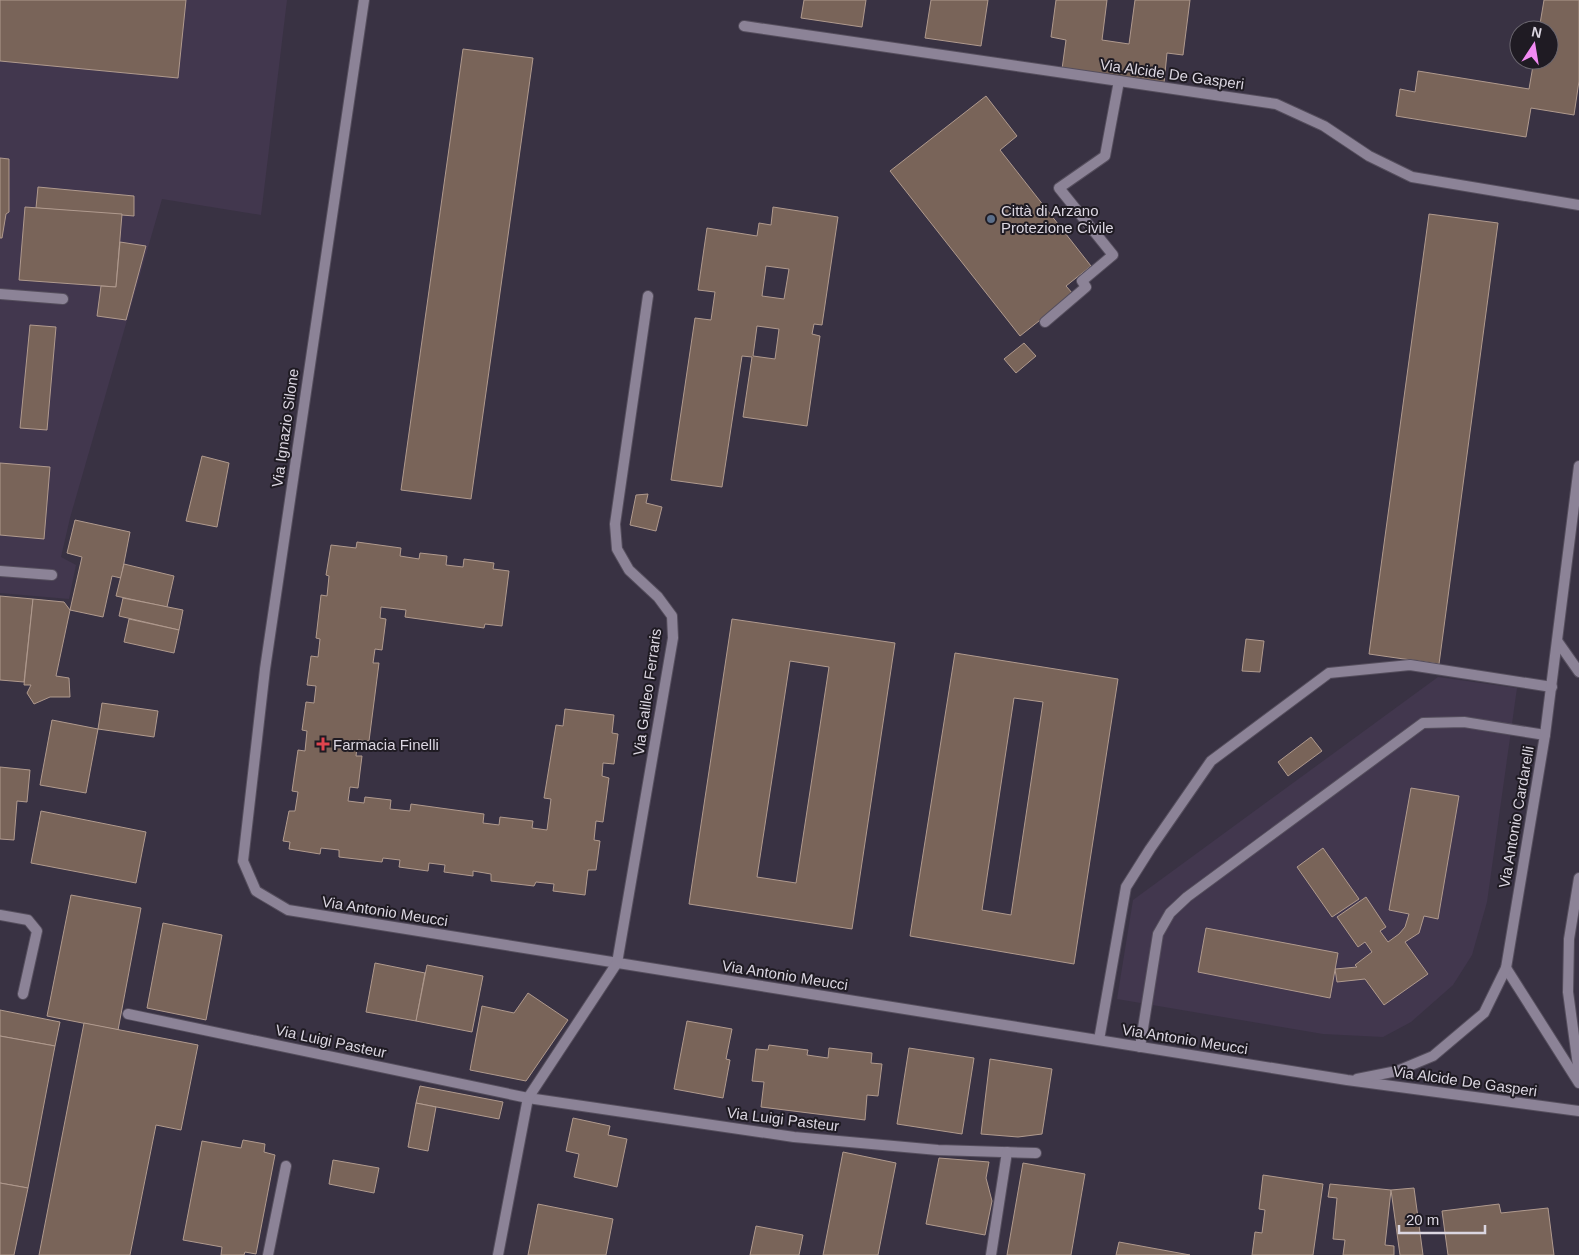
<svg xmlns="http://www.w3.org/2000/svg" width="1579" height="1255" viewBox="0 0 1579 1255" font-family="Arial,sans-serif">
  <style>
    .built { fill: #42374e }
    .building { fill: #796459; stroke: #b09a8e; fill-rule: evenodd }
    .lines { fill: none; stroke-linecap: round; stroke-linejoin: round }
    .service-casing { stroke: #554e5d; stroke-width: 12 }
    .minor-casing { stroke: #554e5d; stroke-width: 12 }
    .service { stroke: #8c8397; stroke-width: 10 }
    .minor { stroke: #8c8397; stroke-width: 10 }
    .service-dot { fill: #5c6f8a; stroke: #1f1b23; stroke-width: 2 }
    .health-dot { fill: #e0444e; stroke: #1f1b23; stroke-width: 2 }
    .labels { text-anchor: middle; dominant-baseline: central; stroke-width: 4; stroke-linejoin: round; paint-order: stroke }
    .street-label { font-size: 15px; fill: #dbd6e1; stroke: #1f1b23 }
    .poi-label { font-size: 15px; fill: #dbd6e1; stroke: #1f1b23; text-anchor: start }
  </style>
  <rect width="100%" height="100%" fill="#393243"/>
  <g class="built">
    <path d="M0,0h287l-26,215 -99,-16 -92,319 -9,39 15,8 -7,34 -69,-6z"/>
    <path d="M1438,677l79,11 -30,214 -15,53 -19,30 -42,37 -28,15 -60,-3 -206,-35 16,-99z"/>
  </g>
  <g class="building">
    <path d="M0,0h186l-8,78 -178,-17z"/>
    <path d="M804,0h62l-4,27 -61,-9z"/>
    <path d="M931,0h57l-7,46 -56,-8z"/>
    <path d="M1056,0h51l-5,40 27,4 6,-44h55l-7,55 -16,-2 -3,30 -102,-14 4,-29 -15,-3z"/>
    <path d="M1544,0h35v81l-5,34 -43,-7 -5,29 -130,-21 4,-27 15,3 3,-21 111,18 5,-29h15v-30h-10z"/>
    <path d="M463,49l70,9 -62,441 -70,-9z"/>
    <path d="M986,96l31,40 -17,14 91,116 -25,20 7,8 -53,42 -130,-165z"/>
    <path d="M0,158l9,1v53l-3,2 -4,24h-2z"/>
    <path d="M38,187l96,9v20l-98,-8z"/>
    <path d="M25,207l97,7 -6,73 -97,-7z"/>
    <path d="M773,207l65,10 -16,108 -8,-1 -2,10 8,2 -13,90 -64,-9 9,-60 -10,-1 -20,131 -51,-7 24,-162 16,2 4,-28 -17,-2 9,-62 50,8 2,-13 12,2zM766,266l23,3 -5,30 -22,-3zM757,326l22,3 -4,30 -22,-3z"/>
    <path d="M1429,214l69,9 -59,441 -70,-10z"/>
    <path d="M120,242l26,4 -20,74 -29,-4 4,-30 15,1z"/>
    <path d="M30,325l26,2 -9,103 -27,-2z"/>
    <path d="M1024,343l12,13 -20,17 -12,-14z"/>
    <path d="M202,456l27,7 -12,64 -31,-6z"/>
    <path d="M0,463l50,4 -6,72 -44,-4z"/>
    <path d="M648,494l-2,9 16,4 -6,24 -26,-6 6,-30z"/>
    <path d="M75,520l55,12 -9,46 -9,-2 -9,41 -33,-7 12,-53 -15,-4z"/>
    <path d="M357,542l44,6 -1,8 19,3 1,-6 27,3 -1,9 17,2 1,-8 30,4 -1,6 16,2 -7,55 -17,-2 -1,4 -79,-11 1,-7 -25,-3 -1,11 6,1 -4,31 -7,-1 -2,14h6l-10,78 -11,-1 -2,16h6l-4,32 -8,-1 -2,14 16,2 1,-6 26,3 -1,9 20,2 1,-7 73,10 -1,9 16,2 1,-8 33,4 -1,7 15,2 4,-31 -7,-1 12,-73 7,1 2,-17 49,6 -2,18 6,1 -4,30 -11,-1 -1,13 7,2 -6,44 -7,-1 -2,19 6,1 -4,29h-8l-3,25 -32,-4 1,-7 -18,-2 -2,4 -43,-5v-7l-18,-3v5l-29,-4 1,-7 -16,-2 -1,8 -29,-4 1,-7 -17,-2 -1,4 -43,-5v-7l-18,-2 -1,6 -31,-5 1,-7 -7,-1 6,-30h6l3,-19 -6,-1 6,-41 7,1 2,-20 -5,-1 4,-28 8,1 2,-17 -9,-1 4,-29 7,1 2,-18 -4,-1 5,-43 6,1 2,-20 -3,-1 5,-30 25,3z"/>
    <path d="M124,564l50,12 -7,31 -51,-11z"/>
    <path d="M0,596l33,3 -9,83 -24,-2z"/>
    <path d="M123,598l60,12 -4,20 -60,-14z"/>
    <path d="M33,599l31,3 6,8 -14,66 13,2 1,19h-20l-16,7 -7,-11 4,-8h-7z"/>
    <path d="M129,619l50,11 -5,23 -50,-11z"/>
    <path d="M732,619l163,24 -43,286 -163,-25zM790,661l39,6 -33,216 -39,-6z"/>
    <path d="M1246,639l18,2 -4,31 -18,-1z"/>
    <path d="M955,653l163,26 -44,285 -164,-28zM1014,698l29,4 -32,213 -29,-5z"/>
    <path d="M102,703l56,8 -4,26 -56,-8z"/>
    <path d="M52,720l46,9 -12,64 -46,-8z"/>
    <path d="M1311,737l11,14 -34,25 -10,-14z"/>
    <path d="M0,767l30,3 -3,32 -10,-1 -3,39 -14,-1z"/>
    <path d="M1411,788l48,8 -21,123 -14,-3 -5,17 -14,9 23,32 -44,31 -19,-26 -28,3 -2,-13 22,-2 -2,-2 17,-13 -7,-10 -7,5 -21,-30 29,-20 20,30 -6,4 8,11 11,-8 6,-7 4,-13 -20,-4z"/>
    <path d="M41,811l105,21 -10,51 -105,-20z"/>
    <path d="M1323,848l36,51 -27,18 -35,-50z"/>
    <path d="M71,895l70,13 -23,122 -71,-14z"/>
    <path d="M163,923l59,12 -16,85 -59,-12z"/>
    <path d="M1206,928l132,25 -8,45 -132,-26z"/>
    <path d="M375,963l50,10 -9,48 -50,-9z"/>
    <path d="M427,965l56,11 -11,56 -56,-11z"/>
    <path d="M528,993l40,27 -42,61 -56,-11 12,-64 32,7z"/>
    <path d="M0,1010l60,12 -5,24 -55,-10z"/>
    <path d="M687,1021l45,8 -6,30 4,1 -7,38 -49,-9z"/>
    <path d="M84,1023l114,22 -17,85 -25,-5 -26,130h-91z"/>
    <path d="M0,1036l55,10 -27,142 -28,-5z"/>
    <path d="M769,1045l39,5 -1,5 21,3 1,-10 43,5 -1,10 11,1 -4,32 -11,-1 -2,25 -104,-13 3,-25 -12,-1 4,-32 12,1z"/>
    <path d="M909,1048l65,10 -12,76 -65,-10z"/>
    <path d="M990,1059l62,10 -10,65 -24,3 -37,-3z"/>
    <path d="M420,1086l83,16 -4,17 -83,-16z"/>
    <path d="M416,1103l20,4 -8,44 -20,-4z"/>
    <path d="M573,1118l37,8 -2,9 19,4 -10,48 -43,-10 5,-23 -13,-3z"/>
    <path d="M243,1140l22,4 -1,8 11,3 -19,99 -11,-2 -1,3h-23l1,-8 -39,-7 19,-99 39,7z"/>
    <path d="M843,1152l53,11 -18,92h-55z"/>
    <path d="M939,1158l50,4 -3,16 6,23 -7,34 -59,-11z"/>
    <path d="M333,1160l46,8 -5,25 -45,-9z"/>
    <path d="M1023,1163l62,11 -14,81h-64z"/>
    <path d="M1263,1175l60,9 -10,71h-61l3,-23 7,1 3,-23 -6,-1z"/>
    <path d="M0,1183l28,5 -14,67h-14z"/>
    <path d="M1330,1184l61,6 -6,55 9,1v9h-51l2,-15 -12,-1 4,-41 -9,-1z"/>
    <path d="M1414,1188l9,67h-23l-9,-65z"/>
    <path d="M538,1204l75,15 -7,36h-78z"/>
    <path d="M1499,1204l2,9 47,-5 6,47h-106l-6,-44z"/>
    <path d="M756,1226l47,9 -4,20h-49z"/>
    <path d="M1119,1242l71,13h-74z"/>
  </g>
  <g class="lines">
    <g class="service-casing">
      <g id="service">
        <path d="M1045,322l41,-35 -4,-6 31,-26 -54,-67 46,-32 14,-75"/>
        <path d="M1558,642l21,30"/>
        <path d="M1579,878l-10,61 -1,53 11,81"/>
        <path d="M0,915l28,5 9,11 -14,63"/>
        <path d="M1099,1040l27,-153 24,-38 61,-88 118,-88 81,-8 142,22"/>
        <path d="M1140,1047l18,-113 12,-21 17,-16 236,-174 41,-1 81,13"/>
      </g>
    </g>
    <g class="minor-casing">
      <g id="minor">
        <path d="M364,0l-99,669 -22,192 13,30 32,19 1059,170 232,31"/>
        <path d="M744,26l532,78 48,22 45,30 43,21 167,28"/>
        <path d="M0,294l63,5"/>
        <path d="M0,571l52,4"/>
        <path d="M1506,968l73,115"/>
        <path d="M128,1014l400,84 266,39 144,13 98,3"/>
        <path d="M1357,1079l40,-8 36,-15 51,-43 22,-45 39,-233 34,-269"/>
        <path d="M268,1255l18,-89"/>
        <path d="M498,1255l30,-157 89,-135 56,-325 -1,-22 -14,-19 -29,-27 -12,-21 -2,-25 33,-228"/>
        <path d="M991,1255l16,-103"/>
      </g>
    </g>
    <use href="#service" class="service"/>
    <use href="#minor" class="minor"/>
  </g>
  <circle class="service-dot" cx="991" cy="219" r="5"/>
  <path class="health-dot" d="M320.5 736.5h5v5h5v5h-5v5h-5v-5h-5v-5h5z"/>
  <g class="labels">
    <g class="street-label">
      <text transform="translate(1172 74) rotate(8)">Via Alcide De Gasperi</text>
      <text transform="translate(285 428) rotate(-82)">Via Ignazio Silone</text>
      <text transform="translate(647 692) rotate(-82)">Via Galileo Ferraris</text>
      <text transform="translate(1516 817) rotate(-80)">Via Antonio Cardarelli</text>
      <text transform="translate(385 911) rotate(9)">Via Antonio Meucci</text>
      <text transform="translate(785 975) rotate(9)">Via Antonio Meucci</text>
      <text transform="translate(1185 1039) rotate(9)">Via Antonio Meucci</text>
      <text transform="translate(331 1041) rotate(12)">Via Luigi Pasteur</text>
      <text transform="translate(1465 1081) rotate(8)">Via Alcide De Gasperi</text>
      <text transform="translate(783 1119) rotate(7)">Via Luigi Pasteur</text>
    </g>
    <g class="poi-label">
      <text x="1001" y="210">Città di Arzano<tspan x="1001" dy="17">Protezione Civile</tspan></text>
      <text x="333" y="744">Farmacia Finelli</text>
    </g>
  </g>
  <g transform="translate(1534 45) rotate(12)"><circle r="24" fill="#1f1b23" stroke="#6a666f"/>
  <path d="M0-4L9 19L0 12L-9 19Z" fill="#f28af3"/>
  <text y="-8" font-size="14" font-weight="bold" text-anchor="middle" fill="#dbd6e1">N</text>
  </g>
  <path d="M1399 1225v8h86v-8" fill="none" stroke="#dbd6e1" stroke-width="2.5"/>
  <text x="1406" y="1225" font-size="15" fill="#dbd6e1" stroke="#1f1b23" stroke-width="4" paint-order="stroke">20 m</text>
</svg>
